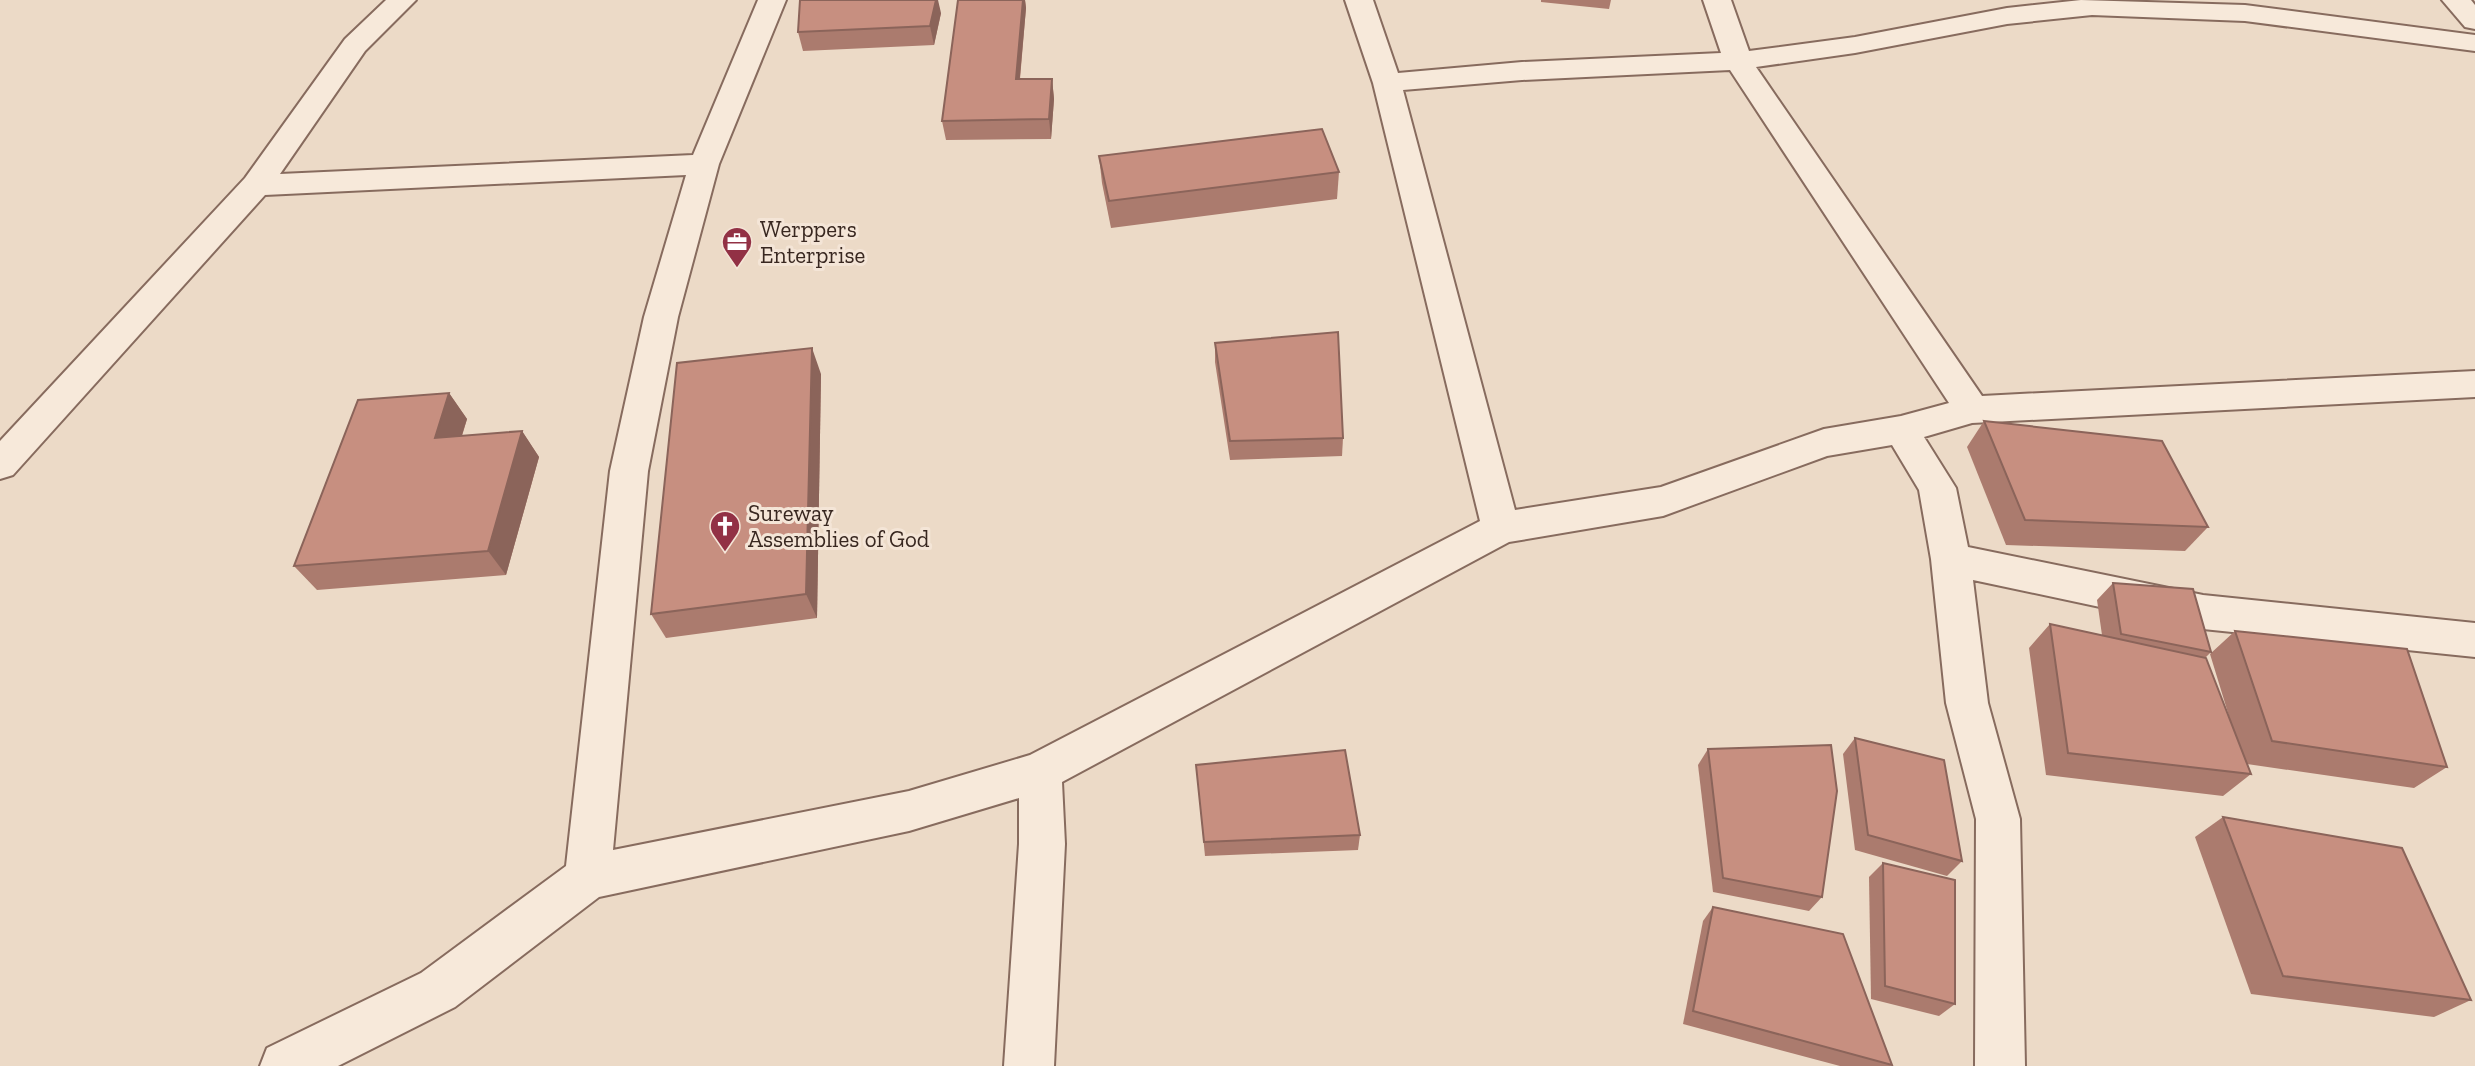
<svg xmlns="http://www.w3.org/2000/svg" width="2475" height="1066" viewBox="0 0 2475 1066" font-family="'Zilla Slab',serif">
  <style>
    .lines { fill: none; stroke-linecap: round; stroke-linejoin: round }
    .street-casing { stroke: #876b5e; stroke-width: 4 }
    .street { fill: #f7e9da; fill-rule: evenodd }
    .wall { fill: #ab7b6e }
    .shaded-wall { fill: #8b645a }
    .building { fill: #c78f80; stroke: #8b645a; stroke-width: 2 }
    .labels { text-anchor: middle; dominant-baseline: central; stroke-width: 6; stroke-linejoin: round; paint-order: stroke }
    .poi-label { font-size: 23px; fill: #382720; stroke: #f4e5d7; text-anchor: start }
  </style>
  <rect width="100%" height="100%" fill="#ecdac7"/>
  <g class="lines">
    <g class="street-casing">
      <g id="street">
        <path d="M386,0h30l-51,51 -85,123 413,-19 65,-155h28l-67,164 -41,153 -30,154 -35,379 296,-59 121,-36 450,-234 -107,-438 -28,-83h28l25,73 124,-11 199,-9 -18,-53h28l18,51 106,-14 152,-29 74,-8 164,5 230,30v16l-230,-30 -153,-6 -85,9 -152,29 -99,14 226,329 493,-25v26l-503,26 -48,14 32,51 12,59 235,48 272,28v34l-272,-28 -230,-49 15,123 32,116 5,247h-50l1,-247 -30,-116 -15,-144 -12,-69 -27,-45 -65,11 -164,60 -154,26 -447,240 3,62 -11,222h-50l15,-222v-46l-110,33 -310,66 -144,110 -117,59h-78l7,-18 154,-75 145,-107 44,-395 34,-154 42,-142 -421,20 -252,280 -13,4v-38l245,-263 100,-139zM1730,70l219,333 -48,13 -77,13 -163,58 -146,23 -112,-420 119,-10z"/>
        <path d="M2442,0h29l4,5v24l-10,-2z"/>
      </g>
    </g>
    <use href="#street" class="street"/>
  </g>
  <g class="wall">
    <path d="M958,0h67l1,8 -6,71h32l2,20 -3,40 -105,1 -4,-19z"/>
    <path d="M1541,0h70l-2,9 -68,-7z"/>
    <path d="M941,13l-7,32 -131,6 -5,-19z"/>
    <path d="M1099,156l240,16 -2,27 -226,29 -9,-45z"/>
    <path d="M1215,343l128,95 -1,18 -112,4 -15,-98z"/>
    <path d="M821,374l-4,244 -151,20 -15,-24z"/>
    <path d="M449,393l18,26 -5,17 60,-5 17,26 -33,118 -189,15 -23,-24z"/>
    <path d="M1984,421l224,106 -23,24 -179,-6 -39,-98z"/>
    <path d="M2113,583l98,69 -6,6 27,68 -22,-72 25,-23 212,136 -33,21 -167,-24 4,10 -28,22 -177,-21 -17,-127 21,-24 52,11 -5,-35z"/>
    <path d="M1855,738l107,123 -15,15 -92,-26 -12,-96z"/>
    <path d="M1708,749l114,148 -13,14 -96,-19 -15,-127z"/>
    <path d="M1196,765l164,70 -2,15 -153,6z"/>
    <path d="M2223,817l248,183 -37,17 -183,-23 -56,-157z"/>
    <path d="M1883,863l72,141 -16,12 -68,-17 -2,-122z"/>
    <path d="M1713,907l179,158 -2,1h-50l-157,-42 20,-103z"/>
  </g>
  <g class="shaded-wall">
    <path d="M936,0h2l3,13 -7,32 -4,-19z"/>
    <path d="M1023,0h2l1,8 -8,90 -2,-19z"/>
    <path d="M1052,79l2,20 -3,40 -2,-20z"/>
    <path d="M812,348l9,26 -4,244 -11,-24z"/>
    <path d="M449,393l18,26 -14,44 -18,-25z"/>
    <path d="M522,431l17,26 -33,118 -18,-24z"/>
  </g>
  <g class="building">
    <path d="M800,0h136l-6,26 -132,6z"/>
    <path d="M958,0h65l-7,79h36l-3,40 -107,2z"/>
    <path d="M1322,129l17,43 -230,29 -10,-45z"/>
    <path d="M1338,332l5,106 -113,3 -15,-98z"/>
    <path d="M812,348l-6,246 -155,20 26,-251z"/>
    <path d="M449,393l-14,45 87,-7 -34,120 -194,15 64,-166z"/>
    <path d="M1984,421l178,20 46,86 -183,-7z"/>
    <path d="M2113,583l80,6 18,63 -90,-18z"/>
    <path d="M2050,624l156,34 45,116 -183,-21z"/>
    <path d="M2235,631l172,18 40,118 -175,-26z"/>
    <path d="M1855,738l89,22 18,101 -94,-26z"/>
    <path d="M1831,745l6,46 -15,106 -99,-19 -15,-129z"/>
    <path d="M1345,750l15,85 -156,7 -8,-77z"/>
    <path d="M2223,817l179,31 69,152 -188,-24z"/>
    <path d="M1883,863l72,17v124l-70,-18z"/>
    <path d="M1713,907l130,27 49,131 -199,-54z"/>
  </g>
  <defs>
    <g id="office-pin" transform="scale(1.575)"><path d="M0 17L-7.5 6A9.5 9.5 0 1 1 7.5 6Z" fill="#923145" stroke="#f4e5d7"/><path d="M-6-3h4V-5.5h4V-3h4V5H-6ZM-1-4.5V-3h2v-1.5ZM-6 0V1H6V0Z" fill="#fff"/></g>
    <g id="church-pin" transform="scale(1.575)"><path d="M0 17L-7.5 6A9.5 9.5 0 1 1 7.5 6Z" fill="#923145" stroke="#f4e5d7"/><path d="M-1.2-6h2.4v3.5h3.3v2.4h-3.3V6h-2.4V-.1h-3.3v-2.4h3.3Z" fill="#fff"/></g>
  </defs>
  <g fill-rule="evenodd">
    <use href="#office-pin" x="737" y="242"/>
    <use href="#church-pin" x="725" y="526"/>
  </g>
  <g class="labels">
    <g class="poi-label">
      <text x="760" y="229">Werppers<tspan x="760" dy="26">Enterprise</tspan></text>
      <text x="748" y="513">Sureway<tspan x="748" dy="26">Assemblies of God</tspan></text>
    </g>
  </g>
</svg>
